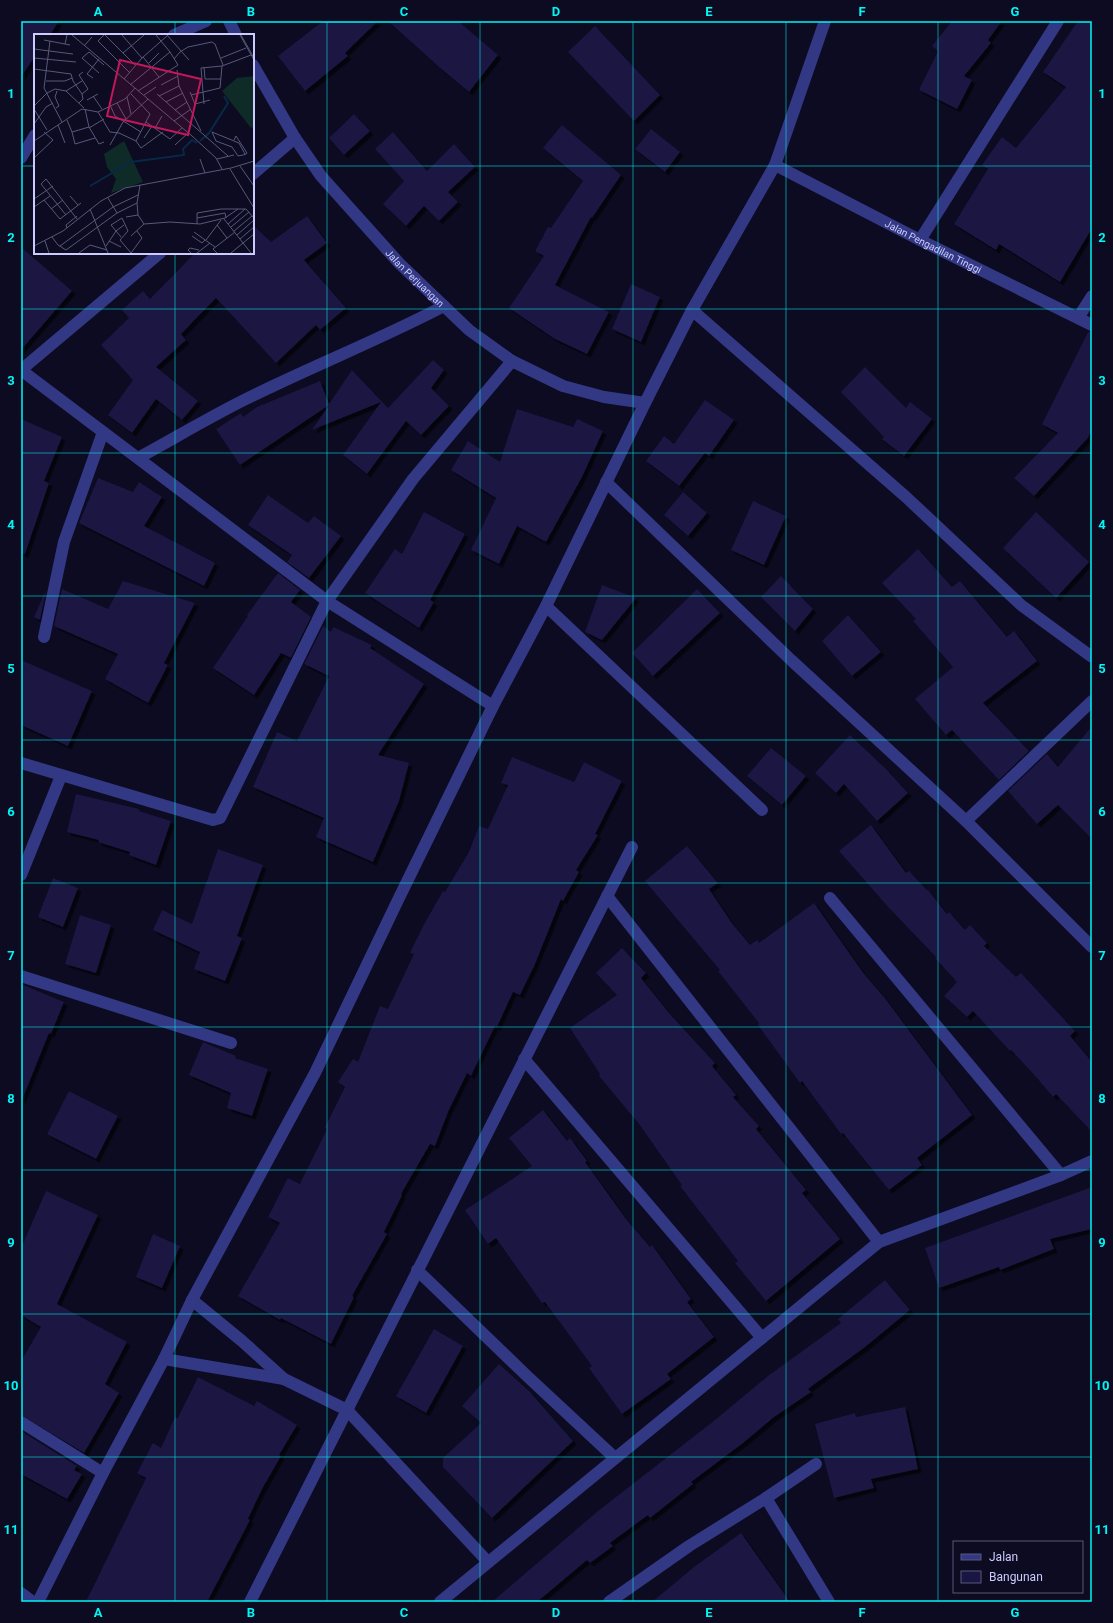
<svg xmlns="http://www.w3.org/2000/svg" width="1113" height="1623" viewBox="0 0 1113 1623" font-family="Roboto,sans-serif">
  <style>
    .building { fill: #1a1643; filter: url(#shadow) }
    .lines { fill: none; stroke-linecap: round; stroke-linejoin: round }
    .minor { stroke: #323883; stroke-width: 12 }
    .grid { fill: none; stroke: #00f6f4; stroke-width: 1; stroke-opacity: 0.55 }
    .labels { text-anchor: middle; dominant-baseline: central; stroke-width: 3; stroke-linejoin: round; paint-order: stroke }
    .street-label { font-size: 10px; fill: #cbcbff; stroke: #0c0b21 }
    .inset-river { fill: none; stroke: #082847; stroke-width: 2 }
    .inset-road { fill: none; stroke: #58587a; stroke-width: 1 }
    .view { fill: #c2185b; fill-opacity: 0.15; stroke: #c2185b; stroke-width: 2 }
    .inset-edge { fill: none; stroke: #cbcbff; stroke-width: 2 }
    .neatline { fill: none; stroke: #00f6f4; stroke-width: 1.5 }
    .grid-label { font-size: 13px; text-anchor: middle; font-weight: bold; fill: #00f6f4 }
  </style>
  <defs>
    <filter id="shadow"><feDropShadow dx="3.5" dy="3.5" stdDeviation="0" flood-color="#0009"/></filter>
  </defs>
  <rect width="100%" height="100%" fill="#0c0b21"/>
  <g class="building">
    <path d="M21,21h38l-9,14h-15v21l-14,21z"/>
    <path d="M323,21h55l-33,32 3,3 -43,35 -27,-35z"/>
    <path d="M388,21h70l40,34 -29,37 -30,-25z"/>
    <path d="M952,21h50l-14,19 3,3 -27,33 8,4 -15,29 -38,-19 19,-39 -6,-5z"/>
    <path d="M1078,21h14v207l-32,54 -61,-38 -3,6 -42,-26 34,-55 -6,-4 20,-28 14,11 50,-61 -23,-15z"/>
    <path d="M595,26l65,69 -26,26 -66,-69z"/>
    <path d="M354,114l16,17 -26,24 -15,-17z"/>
    <path d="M562,125l59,50 -29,43 -1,-1 -36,68 54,27 -22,42 -32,-15 -46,-31 35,-52 -9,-5 13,-24 3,1 32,-47 -40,-33z"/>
    <path d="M651,129l29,23 -15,20 -30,-23z"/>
    <path d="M393,132l34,39 27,-27 21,23 -27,25 10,10 -19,19 -15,-15 -18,20 -23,-22 21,-23 -29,-32z"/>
    <path d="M307,216l20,27 -23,17 42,48 -26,22 -4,-5 -40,38 -60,-65 -35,36 5,6 -30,27 42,34 -16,19 -26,-21 -24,34 -24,-18 25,-35 -32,-35 28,-27 -7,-8 21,-19 7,8 45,-46h58v-28l18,17z"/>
    <path d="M21,247l51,44 -51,59z"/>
    <path d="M631,284l29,13 -19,45 -29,-13z"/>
    <path d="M1088,332h4v98l-5,9 -53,57 -20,-18 44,-45 -16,-9z"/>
    <path d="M433,360l11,10 -13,18 18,18 -28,29 -15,-14 -39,53 -24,-19 38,-53 -69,28 17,-25 -89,60 -24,-36 25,-16 2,4 14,-10 63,-26 9,23 23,-34 36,38z"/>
    <path d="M865,367l41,41 4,-6 22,17 -28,37 -22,-17 2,-2 -43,-45z"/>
    <path d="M705,400l29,20 -25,36 -4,-3 -26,33 -33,-25 18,-25 10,8z"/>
    <path d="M517,409l56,18 4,-8 26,12 -21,46 -36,65 -29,-16 -18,38 -28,-14 25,-52 -45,-28 17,-29 32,21z"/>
    <path d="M21,419l41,18 -18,44 5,2 -24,71 -4,-1z"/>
    <path d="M98,478l35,14 6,-10 23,15 -18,29 71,37 -11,23 -125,-63z"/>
    <path d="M683,492l24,21 -19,23 -24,-21z"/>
    <path d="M268,495l40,28 6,-7 27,20 -32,42 -22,-16 5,-7 -44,-30z"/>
    <path d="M753,501l33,15 -22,49 -33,-15z"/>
    <path d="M424,512l41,22 -35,66 4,2 -15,26 -54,-35 30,-44 7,5z"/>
    <path d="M1036,512l53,50 -33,36 -53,-50z"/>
    <path d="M918,549l34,38 8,-6 47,56 7,-6 23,30 -54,42 46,48 -30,29 -47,-50 -6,5 -31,-36 38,-32 -40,-46 3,-2 -34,-36z"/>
    <path d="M278,573l22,17 -9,12 20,15 -20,41 -10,-5 -27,42 -41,-27 35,-52 -1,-1z"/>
    <path d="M781,576l32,33 -18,22 -34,-34z"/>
    <path d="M123,581l72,22 -31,60 4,2 -20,38 -43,-24 13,-25 -64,-28 8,-37 46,20z"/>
    <path d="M602,585l34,13 -34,42 -17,-8z"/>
    <path d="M697,589l23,24 -67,63 -21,-23z"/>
    <path d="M46,590l-6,30 -6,-3z"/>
    <path d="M848,615l33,37 -29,24 -30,-35z"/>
    <path d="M323,626l8,6 2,-5 39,18 -2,3 54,36 -46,71 31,8 -10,38 -26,61 -57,-25 8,-19 -71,-31 24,-55 20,9 32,-65 -25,-12z"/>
    <path d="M21,660l71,31 -24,55 -47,-21z"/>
    <path d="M1092,726v113l-34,-34 -21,19 -29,-33 39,-37 11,13z"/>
    <path d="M850,735l36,34 22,24 -31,28 -33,-37 -8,9 -21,-20z"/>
    <path d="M771,748l35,28 -24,29 -35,-29z"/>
    <path d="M512,757l62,25 10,-20 38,19 -27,53 3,1 -22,35 3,2 -16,29 -2,-2 -26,65 -15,31 -7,-3 -16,35 -2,-1 -24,50 -4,-3 -19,39 -13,34 -5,-2 -29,50 1,1 -18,37 3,2 -35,62 2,1 -23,47 -50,-26 -1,2 -42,-24 42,-73 -12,-6 20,-39 12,6 27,-55 -2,-2 20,-40 -7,-5 15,-23 5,3 22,-56 8,3 26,-55 -4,-1 13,-27 20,-35 2,1 24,-40 10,-26 9,3 20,-44 -7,-2z"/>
    <path d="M76,794l63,15v2l32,10 -15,44 -27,-10 1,-3 -32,-10 1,-2 -32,-8z"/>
    <path d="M871,825l35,48 3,-2 18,19h1l19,24 2,-2 16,18 5,-5 17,18 -3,3 32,31 5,-4 54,58 -5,5 22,26v70l-36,-38 -3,3 -16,-19 -26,-28 -1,1 -37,-40 -6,6 -23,-21 13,-14 -22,-24 1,-1 -47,-49 -50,-57z"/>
    <path d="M687,846l31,37 -9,6 22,33 19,23 7,-5 2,3 55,-40 50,71 20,23 88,118 -55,43 5,7 -33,25 -46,-57 -2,1 -39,-53 -2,2 -42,-58 1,-2 -41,-52 2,-1 -75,-89z"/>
    <path d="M218,849l45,16 -26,71 5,2 -17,43 -31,-12 6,-17 -47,-22 9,-20 30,14z"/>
    <path d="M53,878l25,10 -15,39 -25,-10z"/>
    <path d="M80,915l31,10 -15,48 -31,-9z"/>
    <path d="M622,948l24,25 -5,5 28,35 46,50 -3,3 24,29 -3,2 26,29 -3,3 50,61 -4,3 38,46 -74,62 -31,-38 3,-2 -58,-75 2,-1 -43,-61 -40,-48 1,-2 -30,-46 47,-33 -21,-22z"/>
    <path d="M21,984l43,18 -13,32 -2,-1 -27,67h-1z"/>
    <path d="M203,1042l33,14 -1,2 33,11 -16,47 -25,-8 4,-15 -42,-18z"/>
    <path d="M69,1091l49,25 -22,43 -49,-25z"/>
    <path d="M543,1110l24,31 3,-3 17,23 -2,1 41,57 24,28 2,-2 39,54 -4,3 27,35 -47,37 4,5 -49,35 -33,-46 3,-2 -47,-64 -3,1 -46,-65 -8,6 -23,-34 67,-44 -23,-28z"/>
    <path d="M1092,1187v42l-42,10 4,10 -54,21 -1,-3 -60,21 -14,-40z"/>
    <path d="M46,1191l52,24 -41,89 70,38 -22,42 14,9 -35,60 -63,-38v-54l20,-34 -20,-12v-67z"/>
    <path d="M153,1234l27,12 -18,42 -26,-11z"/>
    <path d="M885,1280l25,30 -45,37 -57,42 3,3 -37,25 -31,26 -52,39 2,2 -43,34 -2,-3 -38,28 3,3 -23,17 -3,-3 -50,42h-45l106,-91 117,-91 53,-44 73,-53 -3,-4z"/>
    <path d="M434,1329l29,17 -37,67 -30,-17z"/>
    <path d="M499,1364l31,28 43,49 -81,77 -49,-51v-9l38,-35 -19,-17z"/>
    <path d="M198,1377l56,29 3,-5 40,24 -18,30 2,1 -19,33 -14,30 2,1 -43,82h-121l60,-124 -9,-5 16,-30 8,5 14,-31 3,1z"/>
    <path d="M905,1407l13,62 -47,10 3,9 -40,10 -19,-74 40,-11 1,4z"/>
    <path d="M21,1431l56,35 -3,4 8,4 -15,25 -46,-25z"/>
    <path d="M741,1533l49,69h-138l42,-35z"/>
  </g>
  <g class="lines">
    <g class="minor">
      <path d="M229,21l7,14"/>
      <path d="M174,35l32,-14"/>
      <path id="s1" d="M253,65l42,73 26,38 78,87 70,67 43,31 51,25 41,11 41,6"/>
      <path d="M21,158l14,-23"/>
      <path id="s2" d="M775,165l145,75 172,85"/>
      <path d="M253,174l42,-36"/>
      <path d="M920,240l138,-219"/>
      <path d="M692,310l214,187 115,108 71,52"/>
      <path d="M1078,318l14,-22"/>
      <path d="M21,370l306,231 166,105"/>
      <path d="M21,370l139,-117"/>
      <path d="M138,458c35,-19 70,-40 106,-58 66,-33 135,-60 200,-94"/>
      <path d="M606,482l185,178 175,161 126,126"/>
      <path d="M546,606l216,204"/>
      <path d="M44,637l20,-95 39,-110"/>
      <path d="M21,763l192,57 7,-2 107,-217 86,-122 99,-118"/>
      <path d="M966,821l126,-120"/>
      <path d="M21,875l40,-99"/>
      <path d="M607,896l272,346"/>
      <path d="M830,898l231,277"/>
      <path d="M21,976l210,67"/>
      <path d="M524,1059l238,279"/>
      <path d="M417,1270l110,106 88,82"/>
      <path d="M192,1300l50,41 42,38 63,31 141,152"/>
      <path d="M164,1359l120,20"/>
      <path d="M21,1422l82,51"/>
      <path d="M766,1498l63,104"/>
      <path d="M21,1593l12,9"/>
      <path d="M38,1602l65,-129 61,-114 28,-59 123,-227 83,-173 95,-194 53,-100 99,-203 47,-93 83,-145 50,-144"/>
      <path d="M250,1602l382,-755"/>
      <path d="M440,1602l439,-360 182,-67 31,-14"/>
      <path d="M609,1602l80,-56 77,-48 50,-34"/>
    </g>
  </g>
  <path class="grid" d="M175,21v14M327,21v1581M480,21v1581M633,21v1581M786,21v1581M938,21v1581M21,166h14M253,166h839M175,253v1349M21,309h1071M21,453h1071M21,596h1071M21,740h1071M21,883h1071M21,1027h1071M21,1170h1071M21,1314h1071M21,1457h1071"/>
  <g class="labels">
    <g class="street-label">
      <text stroke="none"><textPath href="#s2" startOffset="178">Jalan Pengadilan Tinggi</textPath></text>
      <text stroke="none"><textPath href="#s1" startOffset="269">Jalan Perjuangan</textPath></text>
    </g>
  </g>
  <g transform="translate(34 34)">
    <rect width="220" height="220" fill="#0c0b21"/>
    <path d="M220,42v51l-3,1 -29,-37 15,-13zM90,107l19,41 -32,11 5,-14 -9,-12 -3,-13z" fill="#0e2b27"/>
    <path class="inset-river" d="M166,107l9,-8 19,-30 -4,-7M56,152l41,-24 53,-7 -1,-6 9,-9 5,3"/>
    <path class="inset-road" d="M33,1l-2,9 5,1M38,1l120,101 24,22 6,11M70,1l-6,6 32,32M71,1l30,30M88,1l20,23M133,1l22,25M206,1l14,25M207,1l13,23M10,6l21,4M16,7l-6,47 18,34M50,12l8,-9M0,15l39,5M89,19l21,-18M109,23l16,20M0,24l42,4M187,24l25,-10M140,25l6,-7 8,-5 24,-5 3,2 8,21M115,29l10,-10M170,33l1,12h16M0,35l37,5 2,7 9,13 1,5 -4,4M143,36l2,16 22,45M65,39l-17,-15 7,-6 15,13M59,44l-6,-4 12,-15M90,45l18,-21 26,-23M12,47h19l7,-3M96,51l40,-33 -14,-17M127,51l17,-9M32,57l16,-10M104,57l40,-26 -8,-13M156,58l5,12 15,-4M48,60l6,-5 -9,-14 4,-3M97,60l19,20 -14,27M123,60l71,62M110,61l12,-8M157,61l29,-7 2,-22M59,62l9,13M125,62l20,-10M93,63l4,17M53,66l11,-6M132,68l17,-9M83,69l9,16M170,70l-3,-36 21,-2 29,-11M76,71l5,11 26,16M0,72l13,-13 8,-4 11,2 18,17M22,74l3,-2 -4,-9 2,-6M0,75l13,21M51,75l4,18 10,17 5,-2M141,76l12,-8M64,78l12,20 9,1 17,8 5,7 22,-16M33,86l5,12 17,-5M140,87l17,-12M112,88l24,17 12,-11M0,90l12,-17 7,-4M24,91l7,18M55,94l15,-9M121,94l7,-12M38,98l3,12 20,-6M110,104l8,-12M200,106l2,-4 11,17 -1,1 -3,1 -5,1 -6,-9 -16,-6 -4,-9 27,11 6,11M0,107l48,-32 16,3 27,-13 10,-11M76,111l13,-23 25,-23M141,111l13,-12M0,124l19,-18 -9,-8M166,125l5,14M183,125l17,-4M206,132l14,20M196,135l24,39M106,151l-3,18 1,12 6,9M36,162l8,9M74,164l9,15M0,165l19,-13M10,166l16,19 21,-16M0,173l16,-11M17,175l12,-9M56,175l18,44M32,181l-25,-31 5,-5 31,40M92,183l12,-2M163,184l28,-5 1,5M190,185l27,34M163,190v-11l24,-4h25l8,9M194,190l17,-15M183,191l10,13M197,193l18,-15M33,194l-1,-3 11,-9M200,197l18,-15M160,198l21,15M203,201l17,-15M97,202l13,-12 26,-2 30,2 25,-6 13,-9M158,202l10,7 3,-3M18,203l6,8 8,5 51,-37 20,-10M87,203l-5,-6 8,-6M206,205l14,-12M172,206l15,-20M11,207l4,12M75,207l12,6M209,209l11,-9M0,212l29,-15 38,-30 24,-13 106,-20 23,-7M26,212l53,-39 25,-12M72,212l10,-15 -5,-6 11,-7 6,13 -8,9 11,13M45,219l11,-8 17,5M97,219l11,-15 -5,-7M157,219l-3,-3 2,-2 9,2M163,219l13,-10M183,219l-4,-4 22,-17M197,219l12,-10"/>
    <path class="view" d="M86,26l81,19 -13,56 -81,-19z"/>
    <rect width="220" height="220" class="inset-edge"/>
  </g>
  <rect width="1113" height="1623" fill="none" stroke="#0c0b21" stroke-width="44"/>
  <rect x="953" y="1541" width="130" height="52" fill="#0c0b21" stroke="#58587a"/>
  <rect x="961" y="1554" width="20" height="6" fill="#323883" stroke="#58587a"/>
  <text x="989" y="1561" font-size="12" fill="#cbcbff">Jalan</text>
  <rect x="961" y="1571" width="20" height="12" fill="#1a1643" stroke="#58587a"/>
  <text x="989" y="1581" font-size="12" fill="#cbcbff">Bangunan</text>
  <rect x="22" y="22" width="1069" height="1579" class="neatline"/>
  <g class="grid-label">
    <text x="98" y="16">A</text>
    <text x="251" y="16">B</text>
    <text x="404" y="16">C</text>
    <text x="556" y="16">D</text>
    <text x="709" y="16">E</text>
    <text x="862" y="16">F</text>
    <text x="1015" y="16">G</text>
    <text x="11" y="98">1</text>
    <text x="1102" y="98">1</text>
    <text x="11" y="242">2</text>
    <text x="1102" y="242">2</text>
    <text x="11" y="385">3</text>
    <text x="1102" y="385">3</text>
    <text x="11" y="529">4</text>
    <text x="1102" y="529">4</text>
    <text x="11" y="673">5</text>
    <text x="1102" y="673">5</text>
    <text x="11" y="816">6</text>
    <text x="1102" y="816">6</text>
    <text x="11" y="960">7</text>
    <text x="1102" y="960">7</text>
    <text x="11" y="1103">8</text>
    <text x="1102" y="1103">8</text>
    <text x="11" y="1247">9</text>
    <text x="1102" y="1247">9</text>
    <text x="11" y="1390">10</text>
    <text x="1102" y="1390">10</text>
    <text x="11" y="1534">11</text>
    <text x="1102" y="1534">11</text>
    <text x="98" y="1617">A</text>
    <text x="251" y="1617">B</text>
    <text x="404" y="1617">C</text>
    <text x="556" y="1617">D</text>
    <text x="709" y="1617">E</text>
    <text x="862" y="1617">F</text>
    <text x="1015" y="1617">G</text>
  </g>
</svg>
